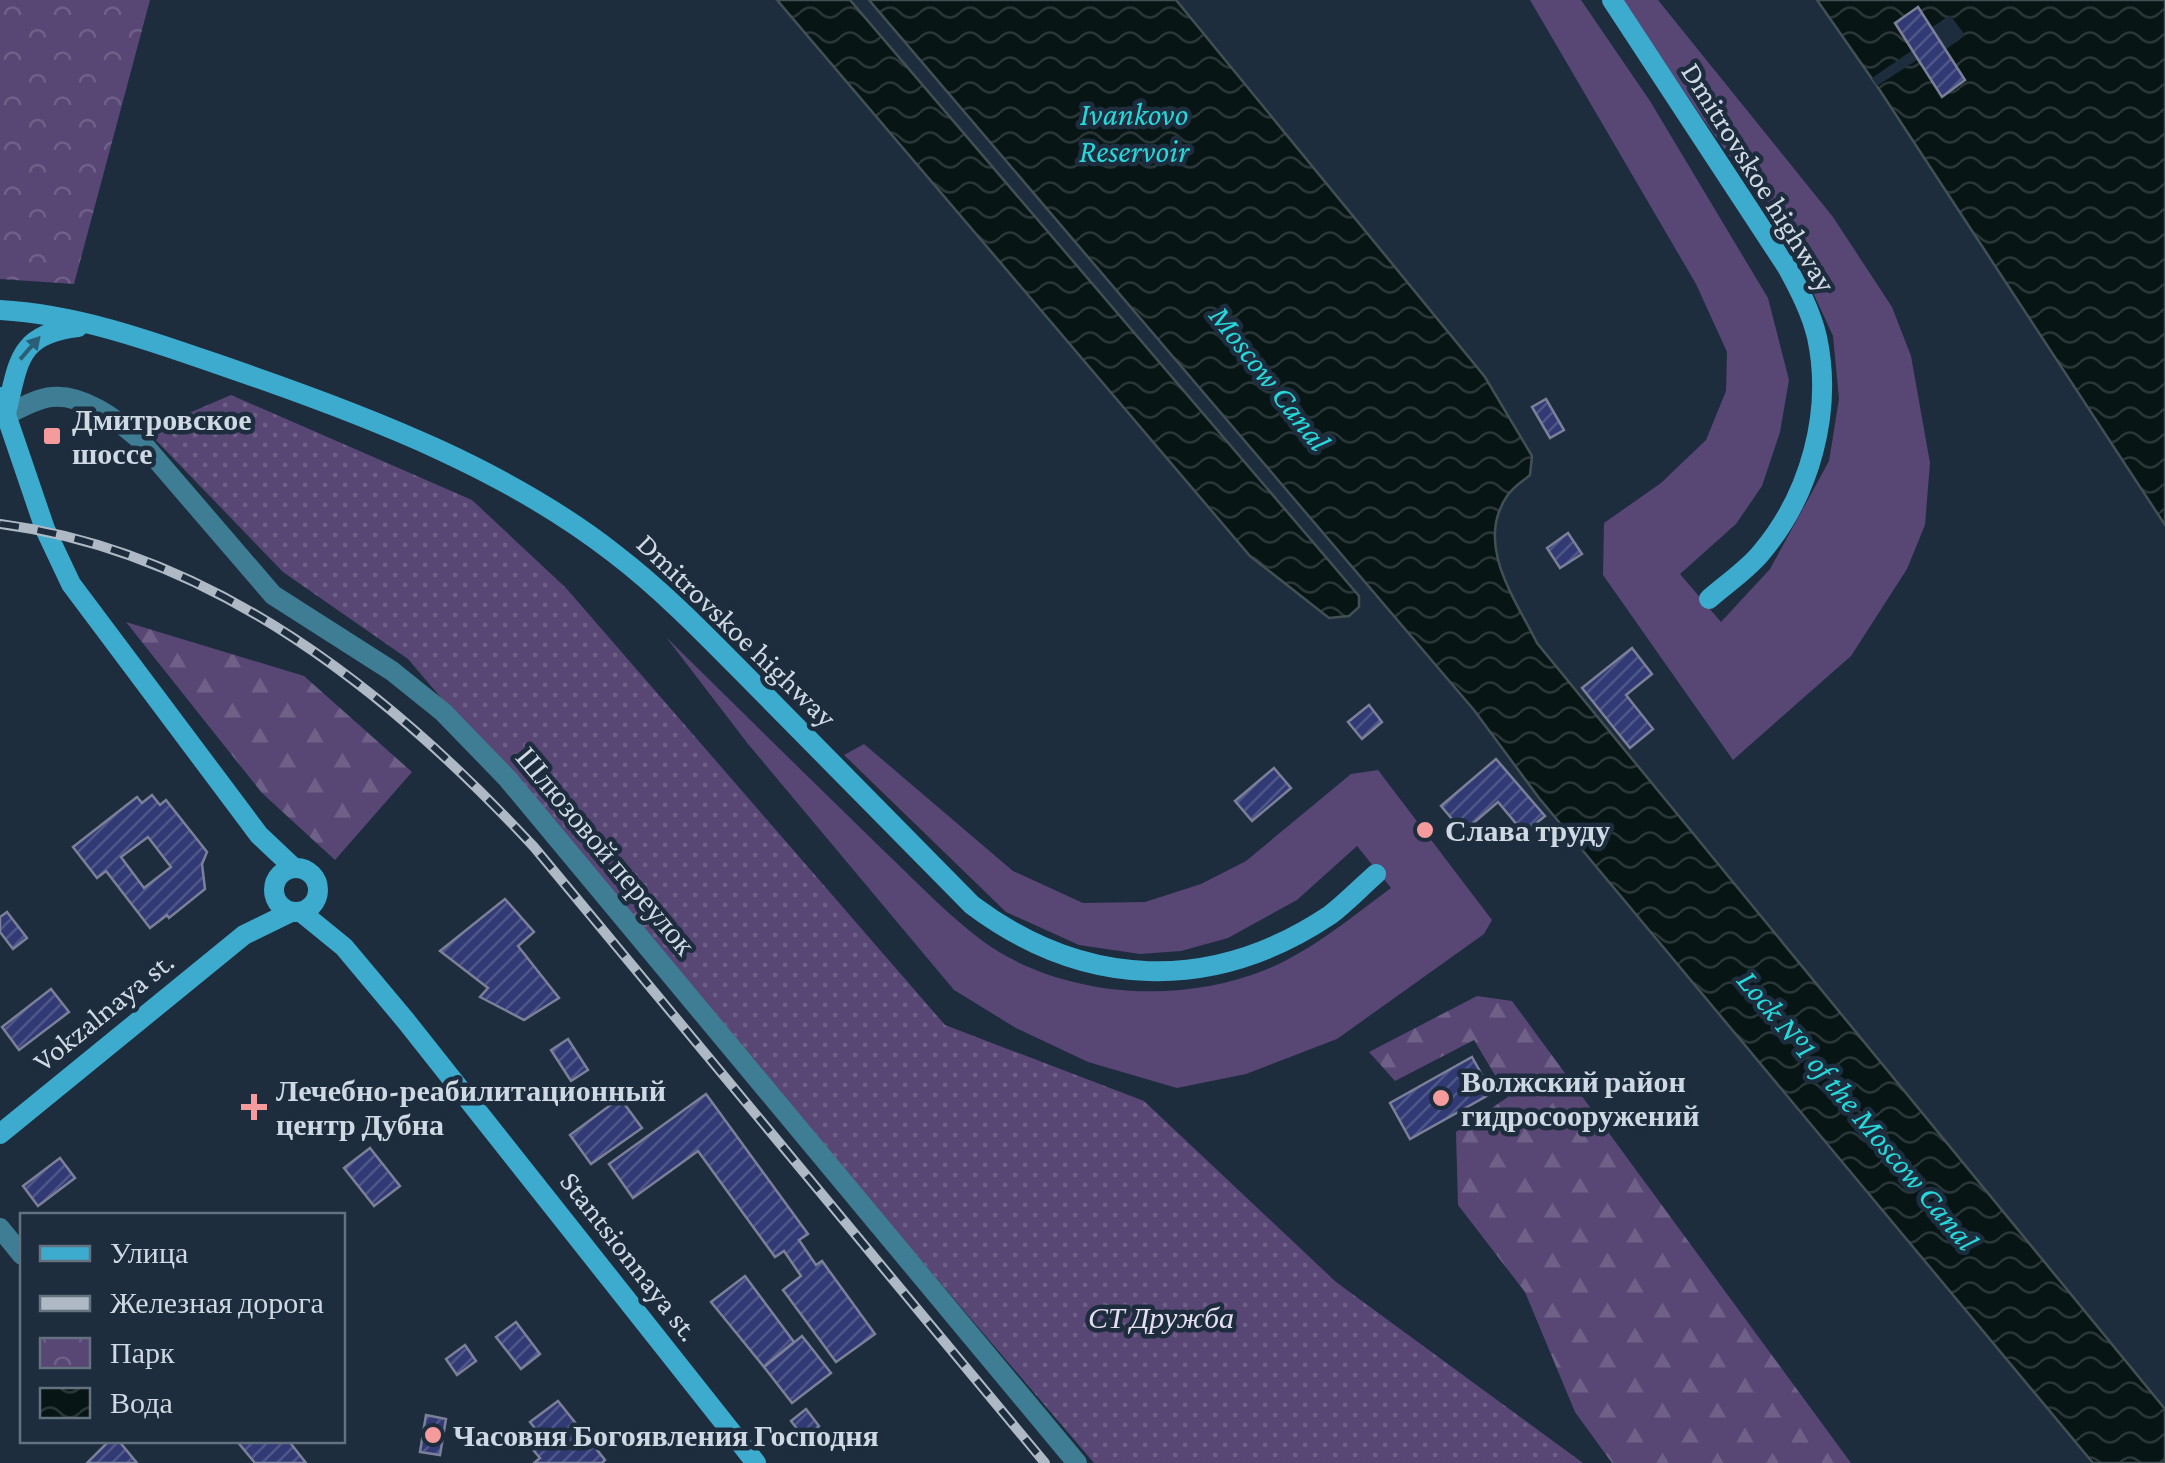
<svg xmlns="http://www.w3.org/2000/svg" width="2165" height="1463" viewBox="0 0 2165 1463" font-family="'Crimson Pro',serif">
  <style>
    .grass { fill: #584675 }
    .forest { fill: url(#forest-firs) }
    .park { fill: url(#park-crowns) }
    .garden { fill: url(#garden-dots) }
    .water { fill: url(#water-waves); stroke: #435053; stroke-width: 2.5 }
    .pier { fill: #1d2d3d }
    .building { fill: url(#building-hatch); stroke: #7b8098; stroke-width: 2.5; fill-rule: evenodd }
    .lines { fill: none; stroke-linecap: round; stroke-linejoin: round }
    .street { stroke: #3e7d93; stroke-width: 20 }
    .secondary { stroke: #3dabce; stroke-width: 20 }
    .rail-casing { stroke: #aeb9c5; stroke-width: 10 }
    .rail { stroke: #1d2d3d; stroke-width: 6; stroke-dasharray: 19; stroke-linecap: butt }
    .oneway { fill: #2a5f77 }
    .poi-dot { fill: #f59b9c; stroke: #1d2d3d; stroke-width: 4 }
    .labels { text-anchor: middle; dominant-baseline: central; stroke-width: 9; stroke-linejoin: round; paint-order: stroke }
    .street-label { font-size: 30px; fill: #cfd9e4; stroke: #1d2d3d }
    .poi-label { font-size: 30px; font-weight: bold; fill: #cfd9e4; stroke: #1d2d3d; text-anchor: start }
    .park-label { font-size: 30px; font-style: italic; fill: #e6dff2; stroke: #1d2d3d }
    .water-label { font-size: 32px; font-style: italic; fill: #26d8db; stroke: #1d2d3d }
  </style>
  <defs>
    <pattern id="forest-firs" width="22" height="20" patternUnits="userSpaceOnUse" patternTransform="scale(2.5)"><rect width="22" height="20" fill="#584675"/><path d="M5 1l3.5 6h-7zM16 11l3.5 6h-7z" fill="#6f6088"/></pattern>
    <pattern id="park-crowns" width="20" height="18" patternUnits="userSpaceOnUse" patternTransform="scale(2.5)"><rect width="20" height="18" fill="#584675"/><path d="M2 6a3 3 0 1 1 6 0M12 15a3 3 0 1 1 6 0" fill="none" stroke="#6f6088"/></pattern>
    <pattern id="garden-dots" width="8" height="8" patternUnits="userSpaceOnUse" patternTransform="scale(2.5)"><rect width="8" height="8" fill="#584675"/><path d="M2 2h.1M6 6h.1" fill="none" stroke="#6f6088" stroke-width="1.8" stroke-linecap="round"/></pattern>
    <pattern id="water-waves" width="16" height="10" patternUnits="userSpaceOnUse" patternTransform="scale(2.5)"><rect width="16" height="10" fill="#071515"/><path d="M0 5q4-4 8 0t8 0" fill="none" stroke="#2a3637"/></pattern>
    <pattern id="building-hatch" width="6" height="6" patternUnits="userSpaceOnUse" patternTransform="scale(2.5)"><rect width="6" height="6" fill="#323a75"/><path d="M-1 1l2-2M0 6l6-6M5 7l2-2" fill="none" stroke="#4f5688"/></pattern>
  </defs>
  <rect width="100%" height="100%" fill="#1d2d3d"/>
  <g class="grass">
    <path d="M1530,0h51l69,101 118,197 21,82 -9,52 -18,54 -26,38 -56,50 41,48 49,-53 59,-108 10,-62 -6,-63 -46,-100 -87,-121 -77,-115h35l175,217 59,90 19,49 19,107 -5,62 -18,44 -56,87 -118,104 -130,-185 1,-52 57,-40 45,-43 20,-49 1,-39 -31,-68z"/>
    <path d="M666,637c72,71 144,142 216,212 35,33 84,86 126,108 76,41 177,45 257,13 47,-19 85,-52 126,-82l-34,-42 -60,54 -69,38 -47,13 -41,3 -61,-9 -73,-33 -162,-157 20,-11 149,127 70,32 62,-1 56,-18 45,-23 105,-87 27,-4 114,150 -8,14 -147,105 -91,35 -69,14 -89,-26 -72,-34 -62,-38 -206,-246z"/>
  </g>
  <g class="forest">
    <path d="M126,622l178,54 108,96 -77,88 -73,-67z"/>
    <path d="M1477,996l35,5 339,462h-239l-37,-51 -50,-120 -67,-87 -2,-73 52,-35 -34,-57 -79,41 -26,-29z"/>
  </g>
  <path class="park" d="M0,0h150l-76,284 -74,-5z"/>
  <path class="garden" d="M231,395l241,105 94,88 379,437 199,76 192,181 247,181h-489l-686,-804 -125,-87 -136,-141z"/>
  <g class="water">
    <path d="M777,0h73l509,596v11l-10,9 -20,2 -79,-62z"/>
    <path d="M869,0h307l309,377 47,79 -2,19c-7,6 -18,13 -23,21 -33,49 9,104 30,147l628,766v54h-72l-554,-665 -65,-88z"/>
    <path d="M1817,0h348v525l-288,-439z"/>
  </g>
  <path class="pier" d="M1918,7l13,21 19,-13 15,20 -20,15 20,30 -23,17 -25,-37 -40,26 -5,-8 39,-27 -16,-28z"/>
  <g class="building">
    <path d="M1918,7l47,73 -23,17 -47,-74z"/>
    <path d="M1546,399l18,31 -14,8 -18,-31z"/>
    <path d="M1568,533l14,21 -22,14 -13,-20z"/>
    <path d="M1632,648l20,26 -26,21 27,34 -23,19 -48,-60z"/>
    <path d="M1369,705l13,17 -20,17 -14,-17z"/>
    <path d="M1496,759l49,57 -21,17 -26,-31 -35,30 -22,-26z"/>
    <path d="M1274,768l17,20 -39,33 -17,-20z"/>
    <path d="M152,795l8,10 6,-5 41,52 -5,12 3,25 -36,29 -2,-3 -17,13 -44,-57 -9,7 -24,-31 64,-50 5,6zM148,837l23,30 -27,21 -23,-31z"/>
    <path d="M505,899l29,33 -16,14 41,52 -35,22 -44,-23 8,-9 -48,-37z"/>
    <path d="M7,912l20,26 -14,11 -13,-17v-15z"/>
    <path d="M51,989l18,23 -50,38 -17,-23z"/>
    <path d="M568,1039l20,31 -17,11 -20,-31z"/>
    <path d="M1472,1057l20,36 -82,46 -20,-36z"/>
    <path d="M706,1094l102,140 -9,6 17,25 6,-4 53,73 -39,28 -53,-72 18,-14 -17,-25 -9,6 -77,-106 -65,47 -24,-34z"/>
    <path d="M620,1098l22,30 -51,36 -21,-29z"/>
    <path d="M370,1148l30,38 -26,20 -30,-38z"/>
    <path d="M60,1158l15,20 -37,28 -15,-20z"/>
    <path d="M745,1276l49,66 -30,25 -53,-65z"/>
    <path d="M516,1322l24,32 -19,15 -25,-32z"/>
    <path d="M802,1336l29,37 -39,30 -28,-36z"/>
    <path d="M465,1345l11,16 -19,14 -11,-16z"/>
    <path d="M558,1401l47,59 -3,3h-68l6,-5 -6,-7 12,-9 -16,-20z"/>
    <path d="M806,1409l13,17 -15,12 -13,-17z"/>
    <path d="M426,1415l20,4 -6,36 -20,-3z"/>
    <path d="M110,1440h8l19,23h-50z"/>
    <path d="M236,1440h52l18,23h-51z"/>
  </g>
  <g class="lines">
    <g class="street">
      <path d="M6,415c13,-6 31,-17 46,-18 31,-3 64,22 86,41l135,157 119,76 51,41 64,66 570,685"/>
      <path d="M0,1228l22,27"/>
    </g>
    <g class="secondary">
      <path d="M1612,0l175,267c12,22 24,45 30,70 16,75 -7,158 -56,216 -14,17 -35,31 -52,46"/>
      <path d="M0,310c87,5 167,37 249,65 126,44 260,96 366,179 56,43 104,95 154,145 68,69 135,137 203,206 112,84 240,89 358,10 16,-12 31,-28 46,-41"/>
      <path d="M0,397l45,132 26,55 188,251 35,33"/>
      <path d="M6,413c13,-51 11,-79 72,-86"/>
      <circle cx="296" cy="890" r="22"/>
      <path d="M301,912l43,35 62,74 350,442"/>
      <path d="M0,1134l244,-199 47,-23"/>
    </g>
    <g class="rail-casing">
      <path id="rail" d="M0,524c215,28 391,169 534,323l511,616"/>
    </g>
    <use href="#rail" class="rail"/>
  </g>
  <defs><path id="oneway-solid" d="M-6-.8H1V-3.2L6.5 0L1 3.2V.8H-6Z" transform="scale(2.5)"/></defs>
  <use class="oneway" href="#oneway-solid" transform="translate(30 348) rotate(-49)"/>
  <g class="poi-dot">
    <rect x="42" y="426" width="20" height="20" rx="5"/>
    <circle cx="1425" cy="830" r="10"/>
    <circle cx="1441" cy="1098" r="10"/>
    <path d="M249 1092h10v10h10v10h-10v10h-10v-10h-10v-10h10z"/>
    <circle cx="433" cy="1435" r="10"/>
  </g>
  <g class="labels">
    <g class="street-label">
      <text transform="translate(1759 177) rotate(58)">Dmitrovskoe highway</text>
      <text transform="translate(737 630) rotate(44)">Dmitrovskoe highway</text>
      <text transform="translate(606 851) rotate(50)">Шлюзовой переулок</text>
      <text transform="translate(103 1011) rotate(-39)">Vokzalnaya st.</text>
      <text transform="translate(630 1256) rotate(52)">Stantsionnaya st.</text>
    </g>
    <g class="poi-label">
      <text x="72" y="419">Дмитровское<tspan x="72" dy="34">шоссе</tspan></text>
      <text x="1445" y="830">Слава труду</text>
      <text x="1461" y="1081">Волжский район<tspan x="1461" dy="34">гидросооружений</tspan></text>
      <text x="276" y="1090">Лечебно-реабилитационный<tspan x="276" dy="34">центр Дубна</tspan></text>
      <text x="453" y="1435">Часовня Богоявления Господня</text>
    </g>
    <g class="park-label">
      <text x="1161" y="1317">СТ Дружба</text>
    </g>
    <g class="water-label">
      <text x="1134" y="114">Ivankovo<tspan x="1134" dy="37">Reservoir</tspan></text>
      <text transform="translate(1270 378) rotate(52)">Moscow Canal</text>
      <text transform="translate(1858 1110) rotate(50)">Lock №1 of the Moscow Canal</text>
    </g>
  </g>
  <rect x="20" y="1213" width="325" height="230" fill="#1d2d3d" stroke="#647280" stroke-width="2.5"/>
  <rect x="40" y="1246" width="50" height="15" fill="#3dabce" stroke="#647280" stroke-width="2.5"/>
  <text x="110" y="1263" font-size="30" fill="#cfd9e4">Улица</text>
  <rect x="40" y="1296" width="50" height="15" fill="#aeb9c5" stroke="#647280" stroke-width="2.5"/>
  <text x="110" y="1313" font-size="30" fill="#cfd9e4">Железная дорога</text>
  <rect x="40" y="1338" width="50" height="30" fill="url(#park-crowns)" stroke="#647280" stroke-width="2.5"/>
  <text x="110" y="1363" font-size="30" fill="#cfd9e4">Парк</text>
  <rect x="40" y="1388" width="50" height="30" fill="url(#water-waves)" stroke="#647280" stroke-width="2.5"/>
  <text x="110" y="1413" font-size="30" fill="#cfd9e4">Вода</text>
</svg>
